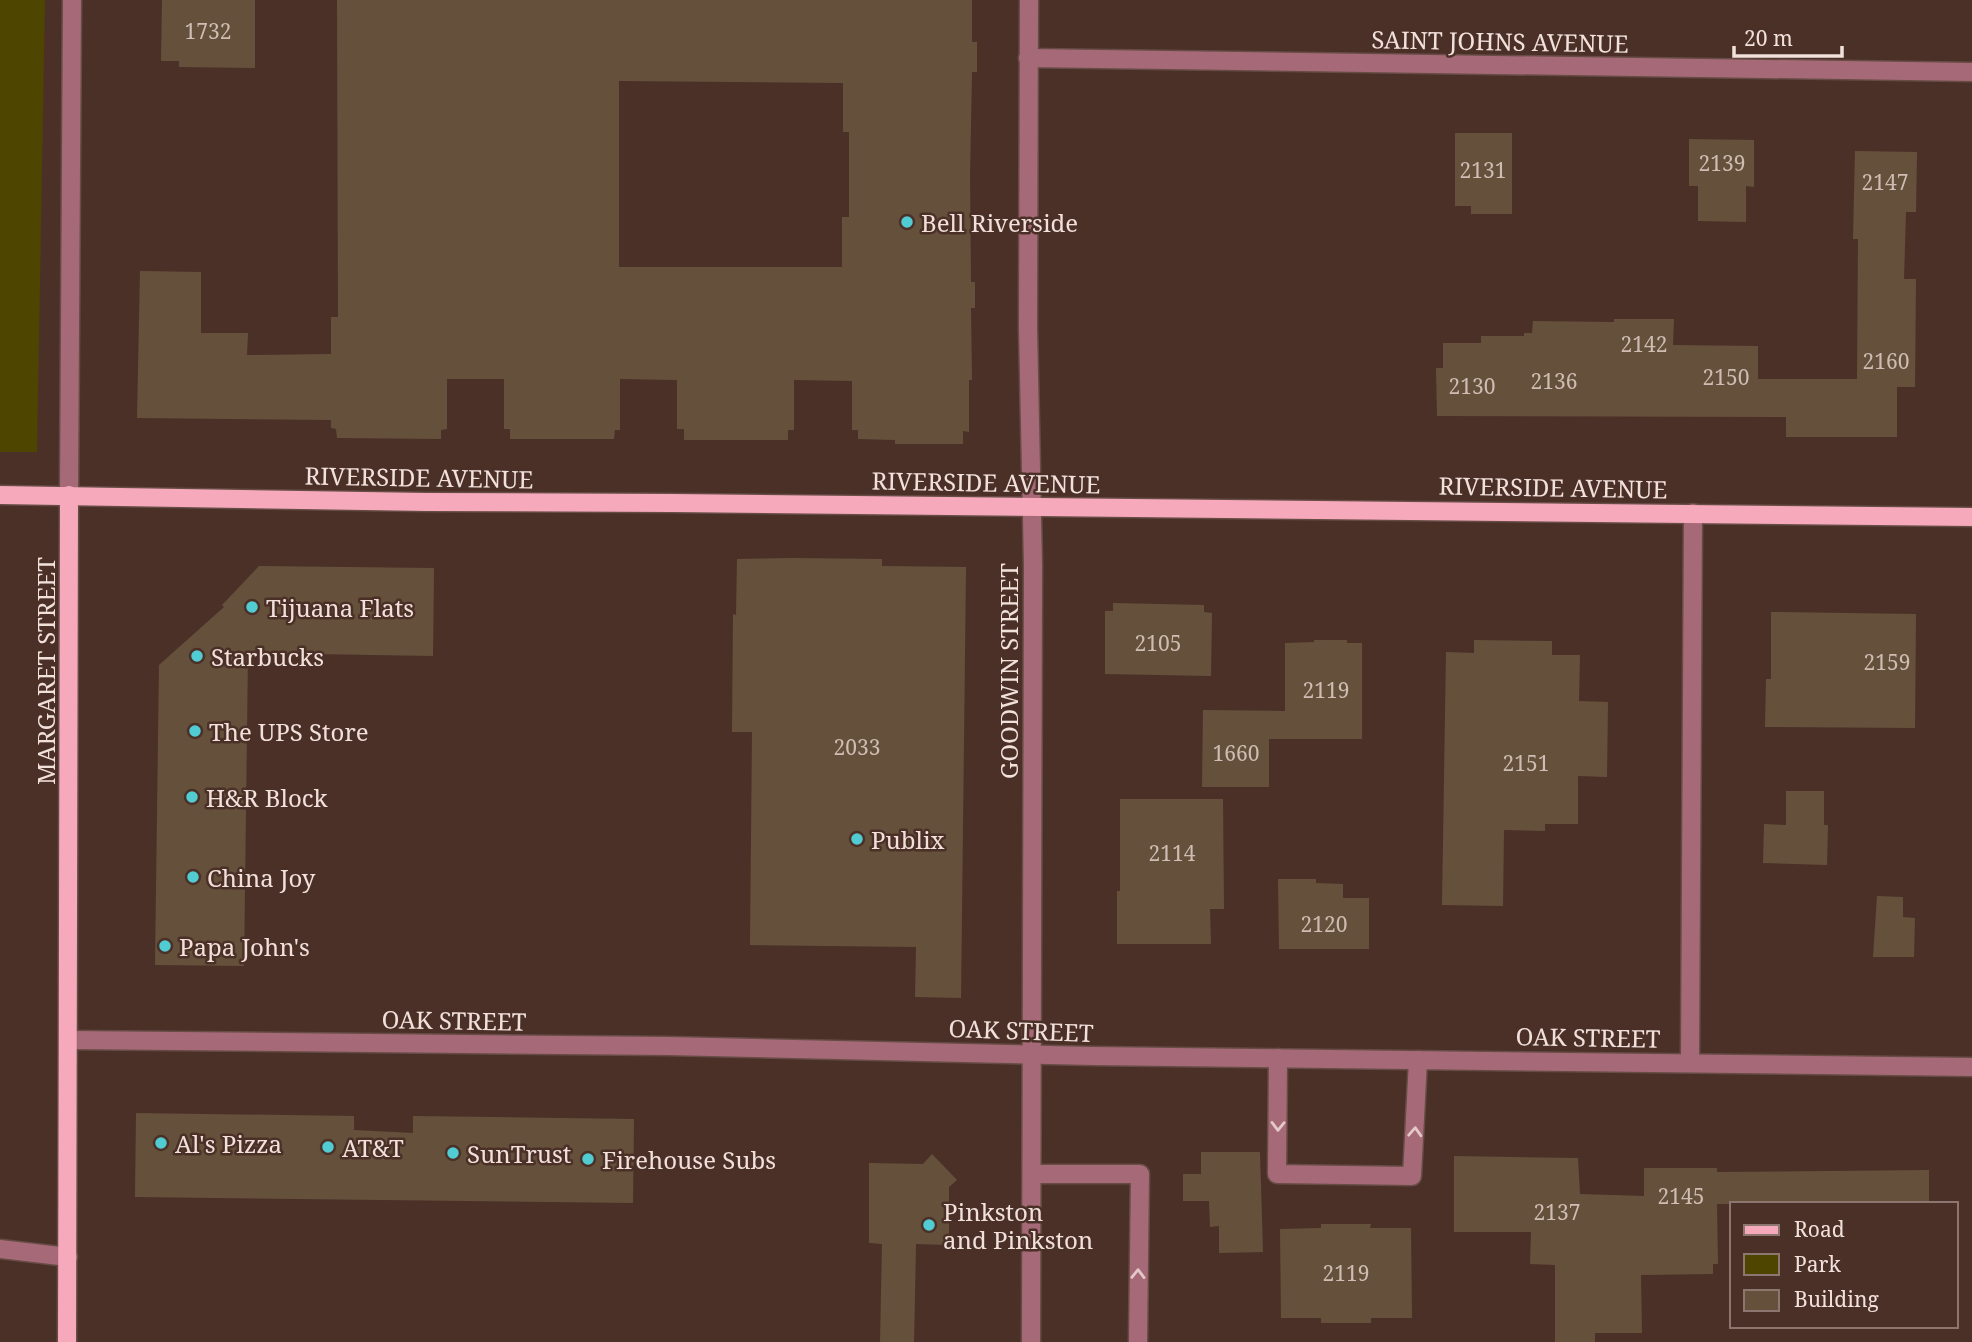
<svg xmlns="http://www.w3.org/2000/svg" width="1972" height="1342" viewBox="0 0 1972 1342" font-family="'Noto Serif',serif">
  <style>
    .green { fill: #4d4500 }
    .building { fill: #65513b; fill-rule: evenodd }
    .lines { fill: none; stroke-linecap: round; stroke-linejoin: round }
    .minor-casing { stroke: #664c45; stroke-width: 21 }
    .major-casing { stroke: #664c45; stroke-width: 21 }
    .minor { stroke: #a66977; stroke-width: 18 }
    .major { stroke: #f5a9bb; stroke-width: 18 }
    .oneway { stroke: #e3c8c7 }
    .poi-dot { fill: #51ccd3; stroke: #4b3028; stroke-width: 2.5 }
    .labels { text-anchor: middle; dominant-baseline: central; stroke-width: 5; stroke-linejoin: round; paint-order: stroke }
    .number-label { font-size: 21px; fill: #cfbcb3 }
    .street-label { font-size: 24px; fill: #f2e0db; stroke: #4b3028 }
    .poi-label { font-size: 24px; fill: #f2e0db; stroke: #4b3028; text-anchor: start }
  </style>
  <rect width="100%" height="100%" fill="#4b3028"/>
  <path class="green" d="M0,0h45l-8,452h-37z"/>
  <g class="building">
    <path d="M162,0h93v68l-76,-1v-6h-18z"/>
    <path d="M337,0h635v42h5v30h-5l-2,104 1,106h4v26h-4l1,72h-3v52l-6,-1v13h-68v-4l-37,-1v-9h-6v-49l-58,-1v50h-6v10h-104v-11h-7v-49l-57,-1v51h-5l-1,9h-104v-10h-6v-50h-57v50l-6,1v9l-104,-1 -1,-9 -5,-1v-8l-194,-2 3,-147 61,1v61h47l-1,22 84,-1v-37h7zM619,81l224,2v49h6v85h-7v50h-223z"/>
    <path d="M1455,133h57v81h-41v-8h-16z"/>
    <path d="M1689,139l65,1v47l-8,-1v36l-48,-1v-35h-9z"/>
    <path d="M1855,151l62,1 -1,60h-10l-2,67h12l-1,108h-18v50h-111v-20l-349,-1 -1,-48h7v-25h38v-7h43v-3h8l1,-12 81,1v-3h60l-1,26 85,1v33h99l1,-140h-5z"/>
    <path d="M792,558l90,1v7l84,1 -5,431 -46,-1 1,-50 -166,-2 2,-213h-20l1,-118 3,1 1,-56z"/>
    <path d="M259,566l175,2 -1,88 -185,-3 -4,313 -89,-1 4,-300 65,-58 -2,-2z"/>
    <path d="M1113,603l91,2v7l8,1 -1,63 -106,-2v-63h8z"/>
    <path d="M1771,612l145,2 -1,114 -150,-1 1,-48h5z"/>
    <path d="M1314,640h33v3h15v96h-93v48h-67l1,-77 82,1v-68l29,-1z"/>
    <path d="M1474,640l78,1v14h28l-1,46 29,1 -1,75 -29,-1v48h-33v7l-41,-1 -1,76 -61,-1 4,-253 28,1z"/>
    <path d="M1786,791h38v34h4l-1,40 -64,-2 1,-39 22,1z"/>
    <path d="M1120,799h103l1,110h-14l1,35h-94v-53h3z"/>
    <path d="M1278,879h38v4l27,1v14h26v51h-90z"/>
    <path d="M1877,896l26,1v20l12,1 -1,39h-41z"/>
    <path d="M136,1113l218,3v14l59,3v-17l221,3 -1,84 -498,-6z"/>
    <path d="M1201,1152h59l3,100 -44,1v-27l-9,1 -1,-26h-26v-27h18z"/>
    <path d="M932,1154l25,26 -8,7v58l-33,-1 -2,98h-34l2,-98 -13,-1v-80l54,1z"/>
    <path d="M1454,1156l124,2 2,36 64,2v-28h73v4l212,-2v34h-212l1,60h-5v10l-72,1 1,58h-47v9h-40v-77l-25,-1 1,-32h-77z"/>
    <path d="M1321,1224h50l-1,4h41l1,90h-41v5h-50v-5h-40l-1,-89 41,-1z"/>
  </g>
  <g class="lines">
    <g class="minor-casing">
      <g id="minor">
        <path d="M1029,0l-1,328 5,237 -2,777"/>
        <path d="M1028,58l944,14"/>
        <path d="M69,495l3,-495"/>
        <path d="M69,1040l599,6 425,10 879,11"/>
        <path d="M1278,1058l-1,116 135,2 6,-116"/>
        <path d="M1690,1063l3,-550"/>
        <path d="M1032,1174h108l-2,168"/>
        <path d="M0,1249l68,8"/>
      </g>
    </g>
    <g class="major-casing">
      <g id="major">
        <path d="M0,495l427,7 246,1 1299,14"/>
        <path d="M67,1342l2,-847"/>
      </g>
    </g>
    <use href="#minor" class="minor"/>
    <use href="#major" class="major"/>
  </g>
  <defs><path id="oneway-chevron" d="M-2-3.5L2.5 0L-2 3.5" fill="none" stroke-width="1.6" stroke-linecap="round" stroke-linejoin="round" transform="scale(1.75)"/></defs>
  <g class="oneway">
    <use href="#oneway-chevron" transform="translate(1278 1126) rotate(91)"/>
    <use href="#oneway-chevron" transform="translate(1415 1132) rotate(-87)"/>
    <use href="#oneway-chevron" transform="translate(1138 1274) rotate(-89)"/>
  </g>
  <g class="poi-dot">
    <circle cx="907" cy="222" r="7"/>
    <circle cx="252" cy="607" r="7"/>
    <circle cx="197" cy="656" r="7"/>
    <circle cx="195" cy="731" r="7"/>
    <circle cx="192" cy="797" r="7"/>
    <circle cx="857" cy="839" r="7"/>
    <circle cx="193" cy="877" r="7"/>
    <circle cx="165" cy="946" r="7"/>
    <circle cx="161" cy="1143" r="7"/>
    <circle cx="328" cy="1147" r="7"/>
    <circle cx="453" cy="1153" r="7"/>
    <circle cx="588" cy="1159" r="7"/>
    <circle cx="929" cy="1225" r="7"/>
  </g>
  <g class="labels">
    <g class="number-label">
      <text x="208" y="31">1732</text>
      <text x="1722" y="163">2139</text>
      <text x="1483" y="170">2131</text>
      <text x="1885" y="182">2147</text>
      <text x="1644" y="344">2142</text>
      <text x="1886" y="361">2160</text>
      <text x="1726" y="377">2150</text>
      <text x="1554" y="381">2136</text>
      <text x="1472" y="386">2130</text>
      <text x="1158" y="643">2105</text>
      <text x="1887" y="662">2159</text>
      <text x="1326" y="690">2119</text>
      <text x="857" y="747">2033</text>
      <text x="1236" y="753">1660</text>
      <text x="1526" y="763">2151</text>
      <text x="1172" y="853">2114</text>
      <text x="1324" y="924">2120</text>
      <text x="1681" y="1196">2145</text>
      <text x="1557" y="1212">2137</text>
      <text x="1346" y="1273">2119</text>
    </g>
    <g class="street-label">
      <text transform="translate(1500 41) rotate(1)">SAINT JOHNS AVENUE</text>
      <text transform="translate(419 477) rotate(1)">RIVERSIDE AVENUE</text>
      <text transform="translate(986 482) rotate(1)">RIVERSIDE AVENUE</text>
      <text transform="translate(1553 487) rotate(1)">RIVERSIDE AVENUE</text>
      <text transform="translate(45 671) rotate(-90)">MARGARET STREET</text>
      <text transform="translate(1008 671) rotate(-90)">GOODWIN STREET</text>
      <text transform="translate(454 1020) rotate(1)">OAK STREET</text>
      <text transform="translate(1021 1030) rotate(2)">OAK STREET</text>
      <text transform="translate(1588 1037) rotate(1)">OAK STREET</text>
    </g>
    <g class="poi-label">
      <text x="921" y="222">Bell Riverside</text>
      <text x="266" y="607">Tijuana Flats</text>
      <text x="211" y="656">Starbucks</text>
      <text x="209" y="731">The UPS Store</text>
      <text x="206" y="797">H&amp;R Block</text>
      <text x="871" y="839">Publix</text>
      <text x="207" y="877">China Joy</text>
      <text x="179" y="946">Papa John's</text>
      <text x="175" y="1143">Al's Pizza</text>
      <text x="342" y="1147">AT&amp;T</text>
      <text x="467" y="1153">SunTrust</text>
      <text x="602" y="1159">Firehouse Subs</text>
      <text x="943" y="1211">Pinkston<tspan x="943" dy="28">and Pinkston</tspan></text>
    </g>
  </g>
  <rect x="1730" y="1202" width="228" height="126" fill="#4b3028" stroke="#8e7670" stroke-width="2"/>
  <rect x="1744" y="1225" width="35" height="10" fill="#f5a9bb" stroke="#8e7670" stroke-width="2"/>
  <text x="1794" y="1237" font-size="21" fill="#f2e0db">Road</text>
  <rect x="1744" y="1254" width="35" height="21" fill="#4d4500" stroke="#8e7670" stroke-width="2"/>
  <text x="1794" y="1272" font-size="21" fill="#f2e0db">Park</text>
  <rect x="1744" y="1290" width="35" height="21" fill="#65513b" stroke="#8e7670" stroke-width="2"/>
  <text x="1794" y="1307" font-size="21" fill="#f2e0db">Building</text>
  <path d="M1734 46v10h108v-10" fill="none" stroke="#f2e0db" stroke-width="3.5"/>
  <text x="1744" y="46" font-size="21" fill="#f2e0db" stroke="#4b3028" stroke-width="5" paint-order="stroke">20 m</text>
</svg>
